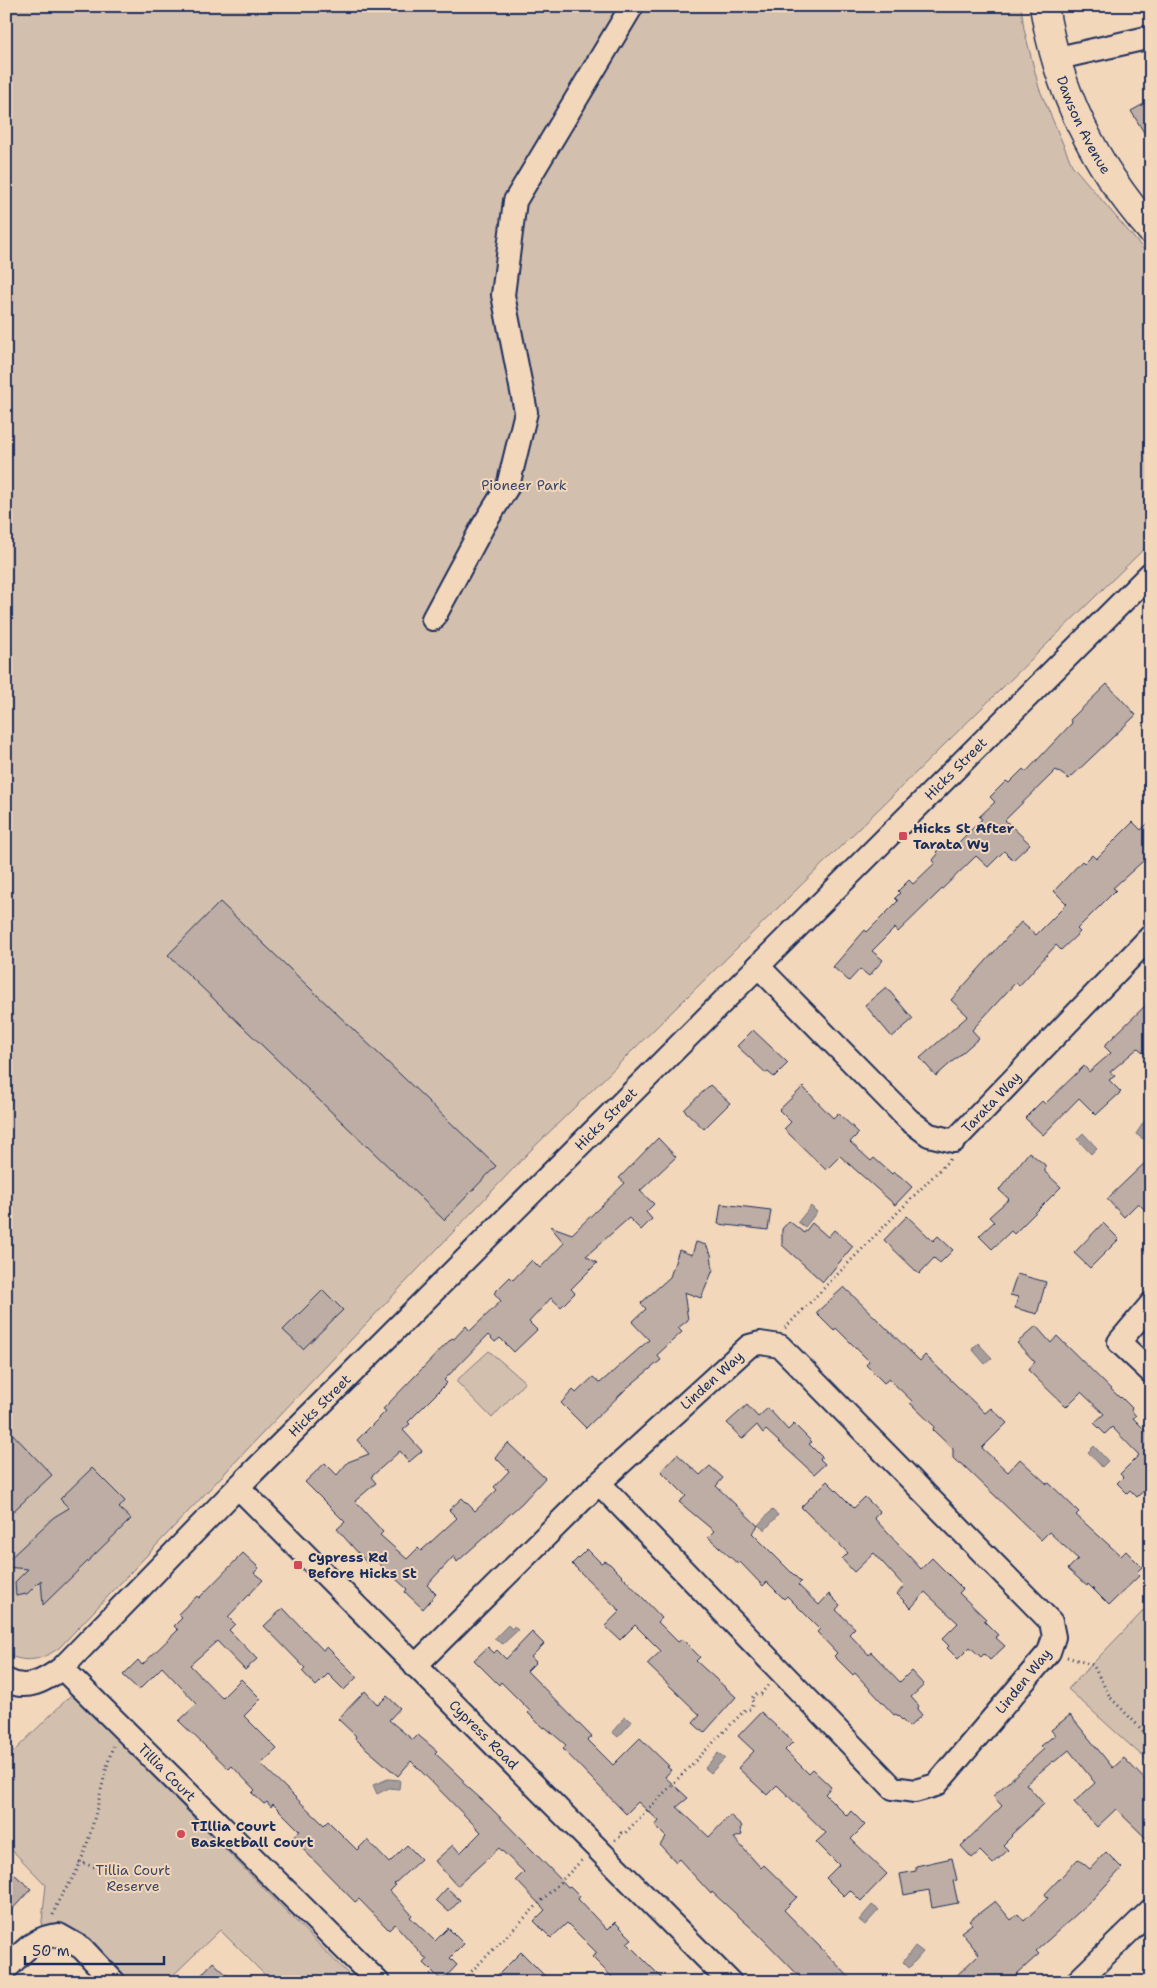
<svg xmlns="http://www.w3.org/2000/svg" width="1157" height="1988" viewBox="0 0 1157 1988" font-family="'Shantell Sans',sans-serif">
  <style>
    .green { fill: #d3bfad; stroke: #777786 }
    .water { fill: #a69c99; stroke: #6e7081 }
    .building { fill: #beada4; stroke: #1b2f5e }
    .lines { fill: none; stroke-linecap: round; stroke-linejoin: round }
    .minor-casing { stroke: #1b2f5e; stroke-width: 26 }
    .major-casing { stroke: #1b2f5e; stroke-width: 31 }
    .path { stroke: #1b2f5e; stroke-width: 3; stroke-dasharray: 1 4; stroke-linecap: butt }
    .minor { stroke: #f3d7ba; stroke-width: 22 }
    .major { stroke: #f3d7ba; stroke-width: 28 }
    .poi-dot { fill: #d1495b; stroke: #f3d7ba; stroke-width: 2 }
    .labels { text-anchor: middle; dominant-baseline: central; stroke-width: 4; stroke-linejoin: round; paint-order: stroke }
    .street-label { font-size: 14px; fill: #1b2f5e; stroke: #f3d7ba }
    .park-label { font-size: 14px; fill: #37456a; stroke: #f3d7ba }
    .poi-label { font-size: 14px; font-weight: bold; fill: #1b2f5e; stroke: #f3d7ba; text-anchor: start }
  </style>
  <rect width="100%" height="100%" fill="#f3d7ba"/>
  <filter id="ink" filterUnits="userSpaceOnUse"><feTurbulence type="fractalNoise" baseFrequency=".02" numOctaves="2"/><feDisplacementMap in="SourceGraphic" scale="10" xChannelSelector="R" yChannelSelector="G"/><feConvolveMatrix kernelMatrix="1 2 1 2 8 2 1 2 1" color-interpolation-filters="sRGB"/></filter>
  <g filter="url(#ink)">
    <g class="green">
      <path d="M6,6h1015l3,23 15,59 33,77 79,93v284l-622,610 -470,496c-17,12 -33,16 -53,6z"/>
      <path d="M489,1351l36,31 -33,36 -36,-37z"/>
      <path d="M1151,1603v161l-83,-75z"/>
      <path d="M72,1694l284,288h-84l-52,-52 -54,52h-52l-32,-34 -42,-9 6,-54 -40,-41v-85z"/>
    </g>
    <g class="water">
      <path d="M1147,1117l4,3v7l-8,12 -7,-5z"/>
      <path d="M1083,1133l14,15 -6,6 -14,-15z"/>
      <path d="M811,1206l6,6 -12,15 -7,-5z"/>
      <path d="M978,1343l14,15 -7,6 -13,-15z"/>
      <path d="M1094,1446l14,15 -6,6 -14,-15z"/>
      <path d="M772,1510l6,5 -13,15 -7,-5z"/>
      <path d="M508,1625l4,4 2,-3 4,4 -15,14 -9,-5z"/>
      <path d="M625,1717l7,5 -14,15 -6,-5z"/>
      <path d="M718,1753l7,5 -14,15 -6,-5z"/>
      <path d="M388,1779l12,1 -1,9 -10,-1 -12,6 -4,-9z"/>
      <path d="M872,1905l7,5 -14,15 -6,-5z"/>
      <path d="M915,1946l8,6 -14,16 -6,-6z"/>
    </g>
    <g class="building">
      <path d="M1151,100v44l-20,-33z"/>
      <path d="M1107,684l29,31 -67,64 -13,-9 -51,50 25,24 -17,16 -9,-9 -16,16 -12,-11 -78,76 -3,-4 -23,23 11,9 -14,16 -9,-7 -11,12 -16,-14 32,-37 2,2 31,-31 -3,-3 5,-5 -2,-2 11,-11 4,4 22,-21 -2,-3 5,-6 -2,-2 12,-11 6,6 28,-28 -3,-2 16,-15 -5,-5 16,-16 3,2 14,-14 3,3 46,-49 -2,-3z"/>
      <path d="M1151,820v34l-38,34 3,2 -39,39 3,3 -19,18 -5,-5 -37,41 -3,-4 -44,48 7,8 -43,38 -16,-18 48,-42 -17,-16 70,-78 15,13 31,-31 -13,-13 28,-30 2,2 8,-8 4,4 37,-37 8,8z"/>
      <path d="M220,902l276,264 -52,54 -276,-265z"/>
      <path d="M886,987l27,32 -21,18 -27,-32z"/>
      <path d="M1151,1000v59l-13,-11 -28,24 5,4 -6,4 12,12 -25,23 -17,-17 -36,37 -18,-17 17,-17 3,3 39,-38 5,6 22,-19 -7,-7z"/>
      <path d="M753,1030l35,33 -14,14 -6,-5 -2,1 -29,-27z"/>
      <path d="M710,1085l20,18 -26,26 -20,-19z"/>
      <path d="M803,1087l30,31 5,-5 21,20 -9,9 21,19 3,-3 18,16 2,-2 6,4 12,11 -17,18 -55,-49 -14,14 -42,-41 7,-7 -12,-12z"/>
      <path d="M658,1138l18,19 -36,34 14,13 -8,8 6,7 -11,11 -12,-12 -43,38 11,7 -26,26 4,4 -14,14 -10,-9 -22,24 8,8 -23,22 -14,-14 -5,4 -7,-7 -44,45 3,3 -39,39 2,2 -7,6 19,21 -13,11 -9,-11 -29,26 5,6 -21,18 28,31 -3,3 27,24 11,-11 3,3 36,-33 -8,-8 13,-12 13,13 22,-21 -3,-3 15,-16 -14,-14 13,-14 37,35 -23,25 -65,59 -3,-6 -27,29 9,9 -13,15 -18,-17 2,-3 -34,-31 -6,5 -30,-34 8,-7 -40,-40 20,-19 12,12 11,-13 21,-8 -12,-14 29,-29 -3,-2 69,-71 2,1 12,-13 4,5 31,-30 -7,-8 16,-16 3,3 19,-20 8,8 24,-25 -14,-17 22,8 53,-51 -6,-5z"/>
      <path d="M1029,1152l16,13v7l16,15 -47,47 -3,-3 -19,18 -13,-13 15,-14 -5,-5 20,-18 -10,-9z"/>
      <path d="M1151,1157v59l-13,-13 -14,14 -17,-18z"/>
      <path d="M721,1204l50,6 -3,20 -50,-6z"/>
      <path d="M907,1216l26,25 5,-5 15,14 -13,13 -6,-5 -15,16 -35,-34z"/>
      <path d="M789,1221l15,12 8,-10 16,14 6,-7 19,16 -30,36 -41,-37v-16z"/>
      <path d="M1103,1223l16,16 -29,29 -16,-15z"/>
      <path d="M696,1242l10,3 5,9 2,16 -12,28 -17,-6 4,28 -10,8 4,4 -25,23 4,5 -33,27 -42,41 -25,-25 12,-13 3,3 17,-16 7,6 49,-43 -17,-18 14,-13 -5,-6 29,-26 9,-27 13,5z"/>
      <path d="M1017,1274l29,8 -9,32 -22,-6 3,-11 -8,-2z"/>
      <path d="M844,1287l76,74 5,-6 60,58 6,-5 16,15 -25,25 26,24 12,-13 27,25 2,-1 30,29 -3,3 45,41 5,-5 16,16 -5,5 3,3 -31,30 -21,-21 -1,2 -19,-17 10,-10 -29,-27 -8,8 -80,-77h-3l-5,-5v-9l-20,-19 1,-4 -24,-23 2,-2 -23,-22 -5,4 -18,-18 3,-4 -33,-33 -2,3 -18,-18z"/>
      <path d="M323,1290l20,20 -40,39 -20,-19z"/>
      <path d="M1036,1326l15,17 6,-7 63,62 1,-1 11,11 -1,2 5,6 -3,2 18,18v48l-14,13 -7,-7 -3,3 -10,-10 6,-6 -3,-3 19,-19 -27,-28 -7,7 -11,-11 10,-9 -23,-22 -15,15 -38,-37 7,-8 -18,-19z"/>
      <path d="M747,1405l11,12 10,-9 20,22 6,-6 18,18 -3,2 13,13 -2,2 5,5 -11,10 -48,-44 -3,3 -6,-8 -15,14 -15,-16z"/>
      <path d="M6,1427l46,48 -46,43z"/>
      <path d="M677,1454l23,21 10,-9 13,12 -7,8 42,40 -6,7 49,49 -3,3 21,20 10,-11 11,11 -4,5 19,18 -6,6 20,21 2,-3 29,30 11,-11 13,14 -13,12 8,9 -2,3 5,6 -13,12 -13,-13 -2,1 -39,-42 -2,2 -19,-19 3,-3 -20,-21 3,-3 -33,-33 -3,3 -17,-17 -4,4 -23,-24 -2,2 -30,-27 6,-6 -35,-29 7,-6 -25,-25z"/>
      <path d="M92,1468l33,33 -6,7 12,11 -88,86 -2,-25 -14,14 -11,2 -1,-14 13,-13 -22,-2v-5l48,-45 15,-9 -9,-9z"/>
      <path d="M827,1481l27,27 11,-11 15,15 -6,6 47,51 11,-11 31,31 -4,4 27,26 -2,2 14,14 -3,2 10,9 -15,14 -6,-6 -3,3 -11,-10 -12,12 -11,-11 2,-2 -7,-7 16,-16 -33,-31 -14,16 -14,-14 7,-8 -30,-33 -20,19 -12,-13 6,-6 -47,-46z"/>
      <path d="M587,1549l14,14 3,-2 6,3 14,14 38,40 -4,4 20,20 4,-3 18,18 -4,4 40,36 -32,36 -11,-10 7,-8 -53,-51 14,-13 -26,-26 -15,15 -15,-14 15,-15 -48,-47z"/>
      <path d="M243,1553l16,15 -5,5 9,7 -35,37 7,7 -6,6 28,29 -12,11 -28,-29 -27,24 32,33 19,-19 20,20 -17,17 33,33 -16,15 63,61 4,-4 29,29 10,-10 22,23 18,-18 14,14 -27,25 2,1 -6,6 22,24 -2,2 25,24 13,-13 16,16 -14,14 7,7 -15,16 -18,-18 3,-3 -32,-36 -6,6 -30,-31 -4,3 -63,-64 8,-7 -27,-27 -2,3 -4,-5 -3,2 -12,-11 3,-3 -23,-24 -3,3 -50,-48 18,-17 -35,-37 -23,23 -16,-15 15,-15 4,5 36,-35 -4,-4 8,-8 -4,-4 19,-18 2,2z"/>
      <path d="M283,1608l40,42 4,-3 30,30 -13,13 -16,-16 -12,12 -14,-15 3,-3 -41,-42z"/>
      <path d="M532,1632l12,12 -13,13 5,5 -9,9 65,66 -4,3 25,25 27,-27 29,28 -2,1 4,3 -6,7 23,21 -11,9 32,30 21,-22 12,11 -2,3 2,6 -8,3 27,30 3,-3 33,32 -13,13 70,72h-49l-46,-47 -47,-43 -1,2 -32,-35 -3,3 -16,-17 6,-8 -11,-11 4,-5 -21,-19 -12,12 -63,-65 3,-4 -21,-18 -2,1 -15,-15 2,-2 -29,-29 -2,3 -25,-25 14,-13 6,6 3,-3 9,9z"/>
      <path d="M365,1691l13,14 9,-9 13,12 -11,12 24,20 5,-5 19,16 -2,2 29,28 -2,1 28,25 78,80 2,-1 10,10 -2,3 29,31 8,-8 17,17 -5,4 39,39h-49l-25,-25 5,-4 -30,-30 -16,15 -17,-17 11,-11 -29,-30 8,-8 -25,-24 -42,38 -22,-25 18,-16 7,8 21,-21 -70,-71 -13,15 -37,-32 -6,-6 1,-2 -18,-17z"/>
      <path d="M761,1712l32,30 -8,8 23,23 4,-4 19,18 -6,7 22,22 4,-5 14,14 -14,14 36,35 -26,27 -11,-11 -6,6 -18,-18 13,-13 -23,-23 10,-9 -49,-48 -10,10 -29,-27 16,-17 -16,-15z"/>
      <path d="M1070,1715l43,53 11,-10 27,28v57l-35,-34 -19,18 -23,-25 21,-19 -26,-33 -15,12 -1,-1 -27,23 18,20 -33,31 1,1 -9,9 5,5 -15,14 -13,-13 -8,7 -11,-12 41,-40 -9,-10 51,-47 -3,-3 14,-11 -4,-5z"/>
      <path d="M1106,1852l16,16 -32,34 -54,49 3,3 -31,28h-58l29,-28 -18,-22 11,-8 -3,-3 26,-20 16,19 7,-6 6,7 24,-23 -3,-4 33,-35 12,10z"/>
      <path d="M952,1858l5,22 -4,1 5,22 -26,5 -3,-18 -25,5 -4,-21 16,-3v-5z"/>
      <path d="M6,1867l25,22 -25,27z"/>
      <path d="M447,1888l13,12 -11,12 -13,-12z"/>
      <path d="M521,1952l30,30h-61l10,-9z"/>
      <path d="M213,1962l21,20h-39z"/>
    </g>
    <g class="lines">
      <g class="minor-casing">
        <g id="minor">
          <path d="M1054,59l97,-22"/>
          <path d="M433,619l50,-93 25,-40 18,-74 -23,-117 12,-94 117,-195"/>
          <path id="s1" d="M758,966l151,154 20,15 25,6 197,-205"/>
          <path d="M1151,1304l-32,38 32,30"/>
          <path id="s2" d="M238,1487l492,495"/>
          <path id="s3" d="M415,1666l184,-183 150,-137 11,-3 20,3 271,276 3,15 -5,15 -113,133 -21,6 -22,-3 -294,-305"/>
          <path id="s4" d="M62,1668l316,314"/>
          <path id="s5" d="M6,1680c20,12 40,0 56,-12l176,-181 913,-914"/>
          <path d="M6,1969c16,-16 29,-33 53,-34l23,13 32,34"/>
          <path d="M1077,1982l74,-72"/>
        </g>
      </g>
      <g class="major-casing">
        <g id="major">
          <path id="s6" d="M1044,6c14,86 50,159 107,224"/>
        </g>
      </g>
      <g class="path">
        <path d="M785,1328l165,-169"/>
        <path d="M1067,1657l26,8 17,32 41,42"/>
        <path d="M615,1840l6,-4v-3h4l120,-123 6,-1 2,-7 -2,-3 5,-5h5l7,-9"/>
        <path d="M79,1862l34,11 -2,7"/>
        <path d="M53,1915c6,-21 17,-29 25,-47 17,-39 22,-82 35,-122"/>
        <path d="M461,1982l121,-122"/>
      </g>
      <use href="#minor" class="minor"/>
      <use href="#major" class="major"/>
    </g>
  </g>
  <g class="poi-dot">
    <rect x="898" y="831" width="10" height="10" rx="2.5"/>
    <rect x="293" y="1560" width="10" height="10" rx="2.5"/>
    <circle cx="181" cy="1834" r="5"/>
  </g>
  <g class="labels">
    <g class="street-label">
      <text stroke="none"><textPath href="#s6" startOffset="126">Dawson Avenue</textPath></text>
      <text stroke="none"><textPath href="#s5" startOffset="1329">Hicks Street</textPath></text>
      <text stroke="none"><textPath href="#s1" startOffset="320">Tarata Way</textPath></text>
      <text stroke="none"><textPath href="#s5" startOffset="834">Hicks Street</textPath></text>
      <text stroke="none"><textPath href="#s3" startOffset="412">Linden Way</textPath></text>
      <text stroke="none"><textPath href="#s5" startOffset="429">Hicks Street</textPath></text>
      <text transform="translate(1023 1681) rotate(-51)">Linden Way</text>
      <text stroke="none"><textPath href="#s2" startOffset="349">Cypress Road</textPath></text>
      <text stroke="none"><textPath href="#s4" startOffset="148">Tillia Court</textPath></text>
    </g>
    <g class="park-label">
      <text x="524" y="485">Pioneer Park</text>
      <text x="133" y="1870">Tillia Court<tspan x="133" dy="16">Reserve</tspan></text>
    </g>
    <g class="poi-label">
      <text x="913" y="828">Hicks St After<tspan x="913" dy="16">Tarata Wy</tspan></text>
      <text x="308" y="1557">Cypress Rd<tspan x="308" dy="16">Before Hicks St</tspan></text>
      <text x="191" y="1826">TIllia Court<tspan x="191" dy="16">Basketball Court</tspan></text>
    </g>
  </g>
  <rect width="1157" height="1988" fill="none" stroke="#f3d7ba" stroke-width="25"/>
  <rect x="12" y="12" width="1132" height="1963" fill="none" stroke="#1b2f5e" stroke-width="2" filter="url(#ink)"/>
  <path d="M25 1956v8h139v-8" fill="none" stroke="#1b2f5e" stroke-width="2.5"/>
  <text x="32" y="1956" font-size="15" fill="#1b2f5e" stroke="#f3d7ba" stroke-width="4" paint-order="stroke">50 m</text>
</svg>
